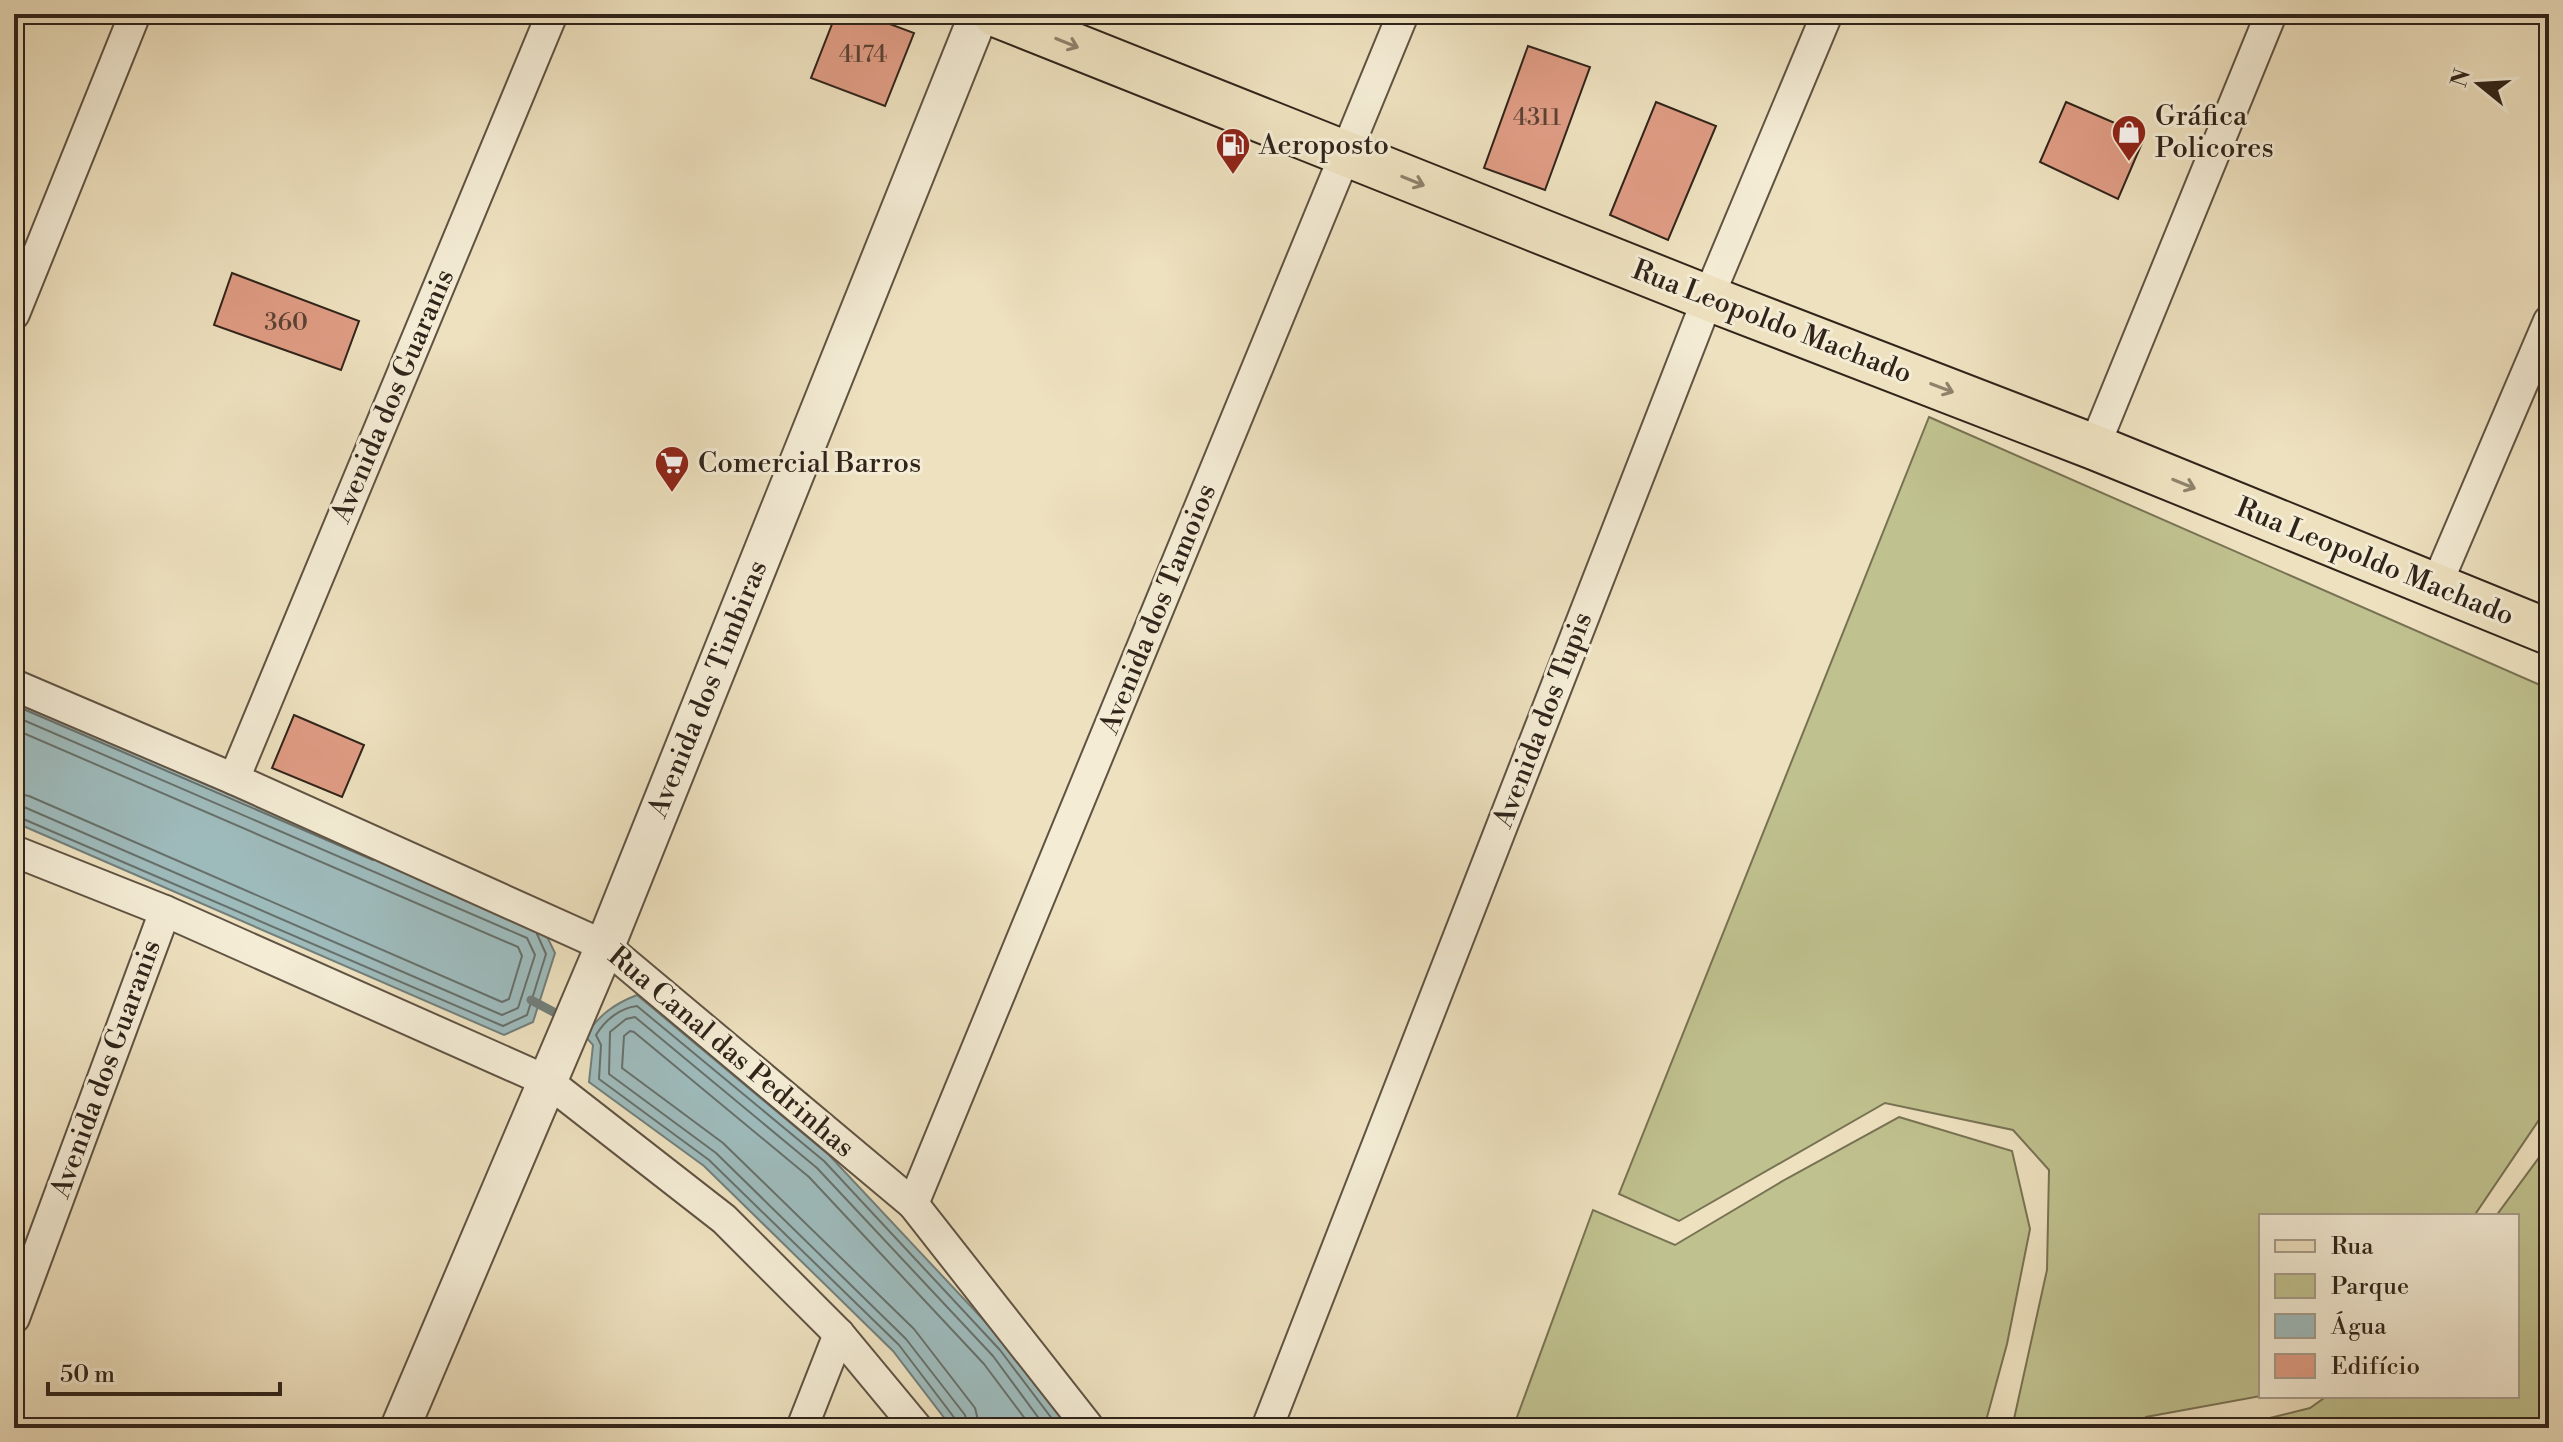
<svg xmlns="http://www.w3.org/2000/svg" width="2563" height="1442" viewBox="0 0 2563 1442" font-family="'Libre Bodoni',serif">
  <style>
    .green { fill: #bfc18e; stroke: #787254; stroke-width: 2 }
    .water { fill: #9ebbbc; stroke: #727f7b; stroke-width: 2 }
    .lines { fill: none; stroke-linecap: round; stroke-linejoin: round }
    .shore { stroke: #67706b; stroke-width: 2 }
    .stream { stroke: #727f7b; stroke-width: 9 }
    .building { fill: #df9c84; stroke: #30241a; stroke-width: 2 }
    .minor-casing { stroke: #605343; stroke-width: 34 }
    .tertiary-casing { stroke: #605343; stroke-width: 42 }
    .primary-casing { stroke: #30241a; stroke-width: 48 }
    .minor { stroke: #f4ecd5; stroke-width: 30 }
    .tertiary { stroke: #f4ecd5; stroke-width: 38 }
    .primary { stroke: #eee1bf; stroke-width: 44 }
    .oneway { stroke: #8f826c }
    .labels { text-anchor: middle; dominant-baseline: central; stroke-width: 6; stroke-linejoin: round; paint-order: stroke }
    .number-label { font-size: 24px; fill: #5c4234 }
    .poi-label { font-size: 28px; fill: #30241a; stroke: #f4ecd5; text-anchor: start }
    .street-label { font-size: 28px; fill: #30241a; stroke: #f4ecd5 }
  </style>
  <rect width="100%" height="100%" fill="#eee1bf"/>
  <filter id="stains"><feTurbulence type="fractalNoise" baseFrequency=".0025" numOctaves="4"/><feColorMatrix values="0 0 0 0 .2 0 0 0 0 .09 0 0 0 0 .02 0 0 0 .5 -.17"/></filter>
  <radialGradient id="worn" r=".72"><stop offset=".6" stop-color="#630" stop-opacity="0"/><stop offset="1" stop-color="#630" stop-opacity=".3"/></radialGradient>
  <g class="green">
    <path d="M1929,417l620,272v416l-75,111h-213v180l-115,21 -9,11h-125l35,-158 2,-100 -36,-40 -128,-27 -206,118 -60,-27z"/>
    <path d="M1899,1117l113,34 18,78 -23,115 -23,84h-471l80,-218 82,35 111,-66z"/>
    <path d="M2549,1144v284h-320l81,-20 17,-12h190v-180h-21z"/>
  </g>
  <g class="water">
    <path d="M14,696l527,228 14,29 -22,69 -29,13 -490,-213z"/>
    <path d="M637,995l192,160 178,190 62,83h-117l-59,-77 -189,-185 -115,-84 4,-37 -8,-9c14,-21 29,-32 52,-41z"/>
  </g>
  <g class="lines">
    <g class="shore">
      <path d="M14,705l359,155"/>
      <path d="M14,716l513,222 8,17 -17,53 -16,7 -478,-208 -10,-2"/>
      <path d="M14,729l504,218 4,9 -13,43 -7,3 -473,-206 -15,-3"/>
      <path d="M14,815l489,211 24,-11 19,-61 -9,-20"/>
      <path d="M958,1428l-2,-8 -57,-75 -190,-185 -110,-81 2,-34 -5,-10c9,-15 24,-27 41,-29l187,155 176,189 59,78"/>
      <path d="M968,1428l-3,-13 -59,-76 -190,-186 -107,-79 1,-42 16,-13 9,-2 182,151 176,188 53,72"/>
      <path d="M980,1428l-5,-20 -61,-79 -191,-186 -101,-75 2,-32 6,-5 4,1 175,145 175,187 48,64"/>
    </g>
    <path class="stream" d="M531,1000l32,17"/>
  </g>
  <g class="building">
    <path d="M836,14h27l51,19 -29,73 -74,-28z"/>
    <path d="M1528,46l62,21 -45,123 -61,-22z"/>
    <path d="M1656,102l60,24 -48,114 -58,-25z"/>
    <path d="M2066,102l79,34 -27,63 -78,-37z"/>
    <path d="M232,273l127,48 -18,49 -127,-45z"/>
    <path d="M294,715l70,30 -22,52 -70,-29z"/>
  </g>
  <g class="lines">
    <g class="minor-casing">
      <g id="minor">
        <path d="M14,314l121,-300"/>
        <path d="M2094,447l177,-433"/>
        <path d="M2435,588l114,-267"/>
        <path d="M14,685l220,94 371,167 308,258 176,224"/>
        <path d="M234,779l318,-765"/>
        <path d="M14,851l151,60 382,170 177,138 115,115 78,94"/>
        <path d="M913,1204l490,-1190"/>
        <path d="M14,1318l151,-407"/>
        <path d="M802,1428l37,-94"/>
        <path d="M1267,1428l441,-1130 119,-284"/>
      </g>
    </g>
    <g class="tertiary-casing">
      <path id="tertiary" d="M400,1428l205,-482 374,-932"/>
    </g>
    <g class="primary-casing">
      <path id="primary" d="M995,14l713,284 386,149 455,185"/>
    </g>
    <use href="#minor" class="minor"/>
    <use href="#tertiary" class="tertiary"/>
    <use href="#primary" class="primary"/>
  </g>
  <defs><path id="oneway-shaft" d="M-6 0H5M1.5-3L5.5 0L1.5 3" fill="none" stroke-width="1.6" stroke-linecap="round" stroke-linejoin="round" transform="scale(2)"/></defs>
  <g class="oneway">
    <use href="#oneway-shaft" transform="translate(1067 43) rotate(22)"/>
    <use href="#oneway-shaft" transform="translate(1413 181) rotate(22)"/>
    <use href="#oneway-shaft" transform="translate(1942 388) rotate(21)"/>
    <use href="#oneway-shaft" transform="translate(2184 484) rotate(22)"/>
  </g>
  <defs>
    <g id="shop-pin" transform="scale(1.8)"><path d="M0 17L-7.5 6A9.5 9.5 0 1 1 7.5 6Z" fill="#8f2418" stroke="#f4ecd5"/><path d="M-5-2.5h2.3a2.7 3.5 0 0 1 5.4 0H5L5.5 6h-11ZM-1.5-2.5h3a1.5 2.3 0 0 0-3 0Z" fill="#fff"/></g>
    <g id="fuel-pin" transform="scale(1.8)"><path d="M0 17L-7.5 6A9.5 9.5 0 1 1 7.5 6Z" fill="#8f2418" stroke="#f4ecd5"/><path d="M-5.5-6h7V0h2V4h1.3V-2.5L3-4.5l.8-.8L6-3V5H2.5V1h-1V6h-7ZM-4.2-4.7v3.2H.2V-4.7Z" fill="#fff"/></g>
    <g id="supermarket-pin" transform="scale(1.8)"><path d="M0 17L-7.5 6A9.5 9.5 0 1 1 7.5 6Z" fill="#8f2418" stroke="#f4ecd5"/><path d="M-6-5.5h2.5l.6 2H6L4.5 2H-2.5L-4.4-4H-6ZM-1.5 3.2a1.3 1.3 0 1 0 .1 0ZM3 3.2a1.3 1.3 0 1 0 .1 0Z" fill="#fff"/></g>
  </defs>
  <g fill-rule="evenodd">
    <use href="#shop-pin" x="2129" y="132"/>
    <use href="#fuel-pin" x="1233" y="145"/>
    <use href="#supermarket-pin" x="672" y="463"/>
  </g>
  <g class="labels">
    <g class="number-label">
      <text x="863" y="55">4174</text>
      <text x="1537" y="118">4311</text>
      <text x="286" y="323">360</text>
    </g>
    <g class="poi-label">
      <text x="2155" y="116">Gráfica<tspan x="2155" dy="32">Policores</tspan></text>
      <text x="1259" y="145">Aeroposto</text>
      <text x="698" y="463">Comercial Barros</text>
    </g>
    <g class="street-label">
      <text transform="translate(1772 322) rotate(21)">Rua Leopoldo Machado</text>
      <text transform="translate(393 396) rotate(-67)">Avenida dos Guaranis</text>
      <text transform="translate(2375 562) rotate(22)">Rua Leopoldo Machado</text>
      <text transform="translate(1158 609) rotate(-68)">Avenida dos Tamoios</text>
      <text transform="translate(708 689) rotate(-68)">Avenida dos Timbiras</text>
      <text transform="translate(1543 720) rotate(-69)">Avenida dos Tupis</text>
      <text transform="translate(731 1052) rotate(40)">Rua Canal das Pedrinhas</text>
      <text transform="translate(106 1069) rotate(-70)">Avenida dos Guaranis</text>
    </g>
  </g>
  <rect width="2563" height="1442" fill="none" stroke="#eee1bf" stroke-width="48"/>
  <rect x="16" y="16" width="2531" height="1410" fill="none" stroke="#30241a" stroke-width="4"/>
  <rect x="24" y="24" width="2515" height="1394" fill="none" stroke="#30241a" stroke-width="2"/>
  <rect x="2259" y="1214" width="260" height="184" fill="#f4ecd5" stroke="#a69c8a" stroke-width="2"/>
  <rect x="2275" y="1240" width="40" height="12" fill="#eee1bf" stroke="#a69c8a" stroke-width="2"/>
  <text x="2331" y="1254" font-size="24" fill="#30241a">Rua</text>
  <rect x="2275" y="1274" width="40" height="24" fill="#bfc18e" stroke="#a69c8a" stroke-width="2"/>
  <text x="2331" y="1294" font-size="24" fill="#30241a">Parque</text>
  <rect x="2275" y="1314" width="40" height="24" fill="#9ebbbc" stroke="#a69c8a" stroke-width="2"/>
  <text x="2331" y="1334" font-size="24" fill="#30241a">Água</text>
  <rect x="2275" y="1354" width="40" height="24" fill="#df9c84" stroke="#a69c8a" stroke-width="2"/>
  <text x="2331" y="1374" font-size="24" fill="#30241a">Edifício</text>
  <g transform="translate(2479 84) rotate(288)" stroke="#f4ecd5" stroke-width="6" paint-order="stroke">
  <path d="M0-6L14 30L0 20L-14 30Z" fill="#30241a"/>
  <text y="-12" font-size="22" font-weight="bold" text-anchor="middle" fill="#30241a">N</text>
  </g>
  <path d="M48 1382v12h232v-12" fill="none" stroke="#30241a" stroke-width="4"/>
  <text x="60" y="1382" font-size="24" fill="#30241a" stroke="#f4ecd5" stroke-width="6" paint-order="stroke">50 m</text>
  <rect width="100%" height="100%" filter="url(#stains)"/>
  <rect width="100%" height="100%" fill="url(#worn)"/>
</svg>
